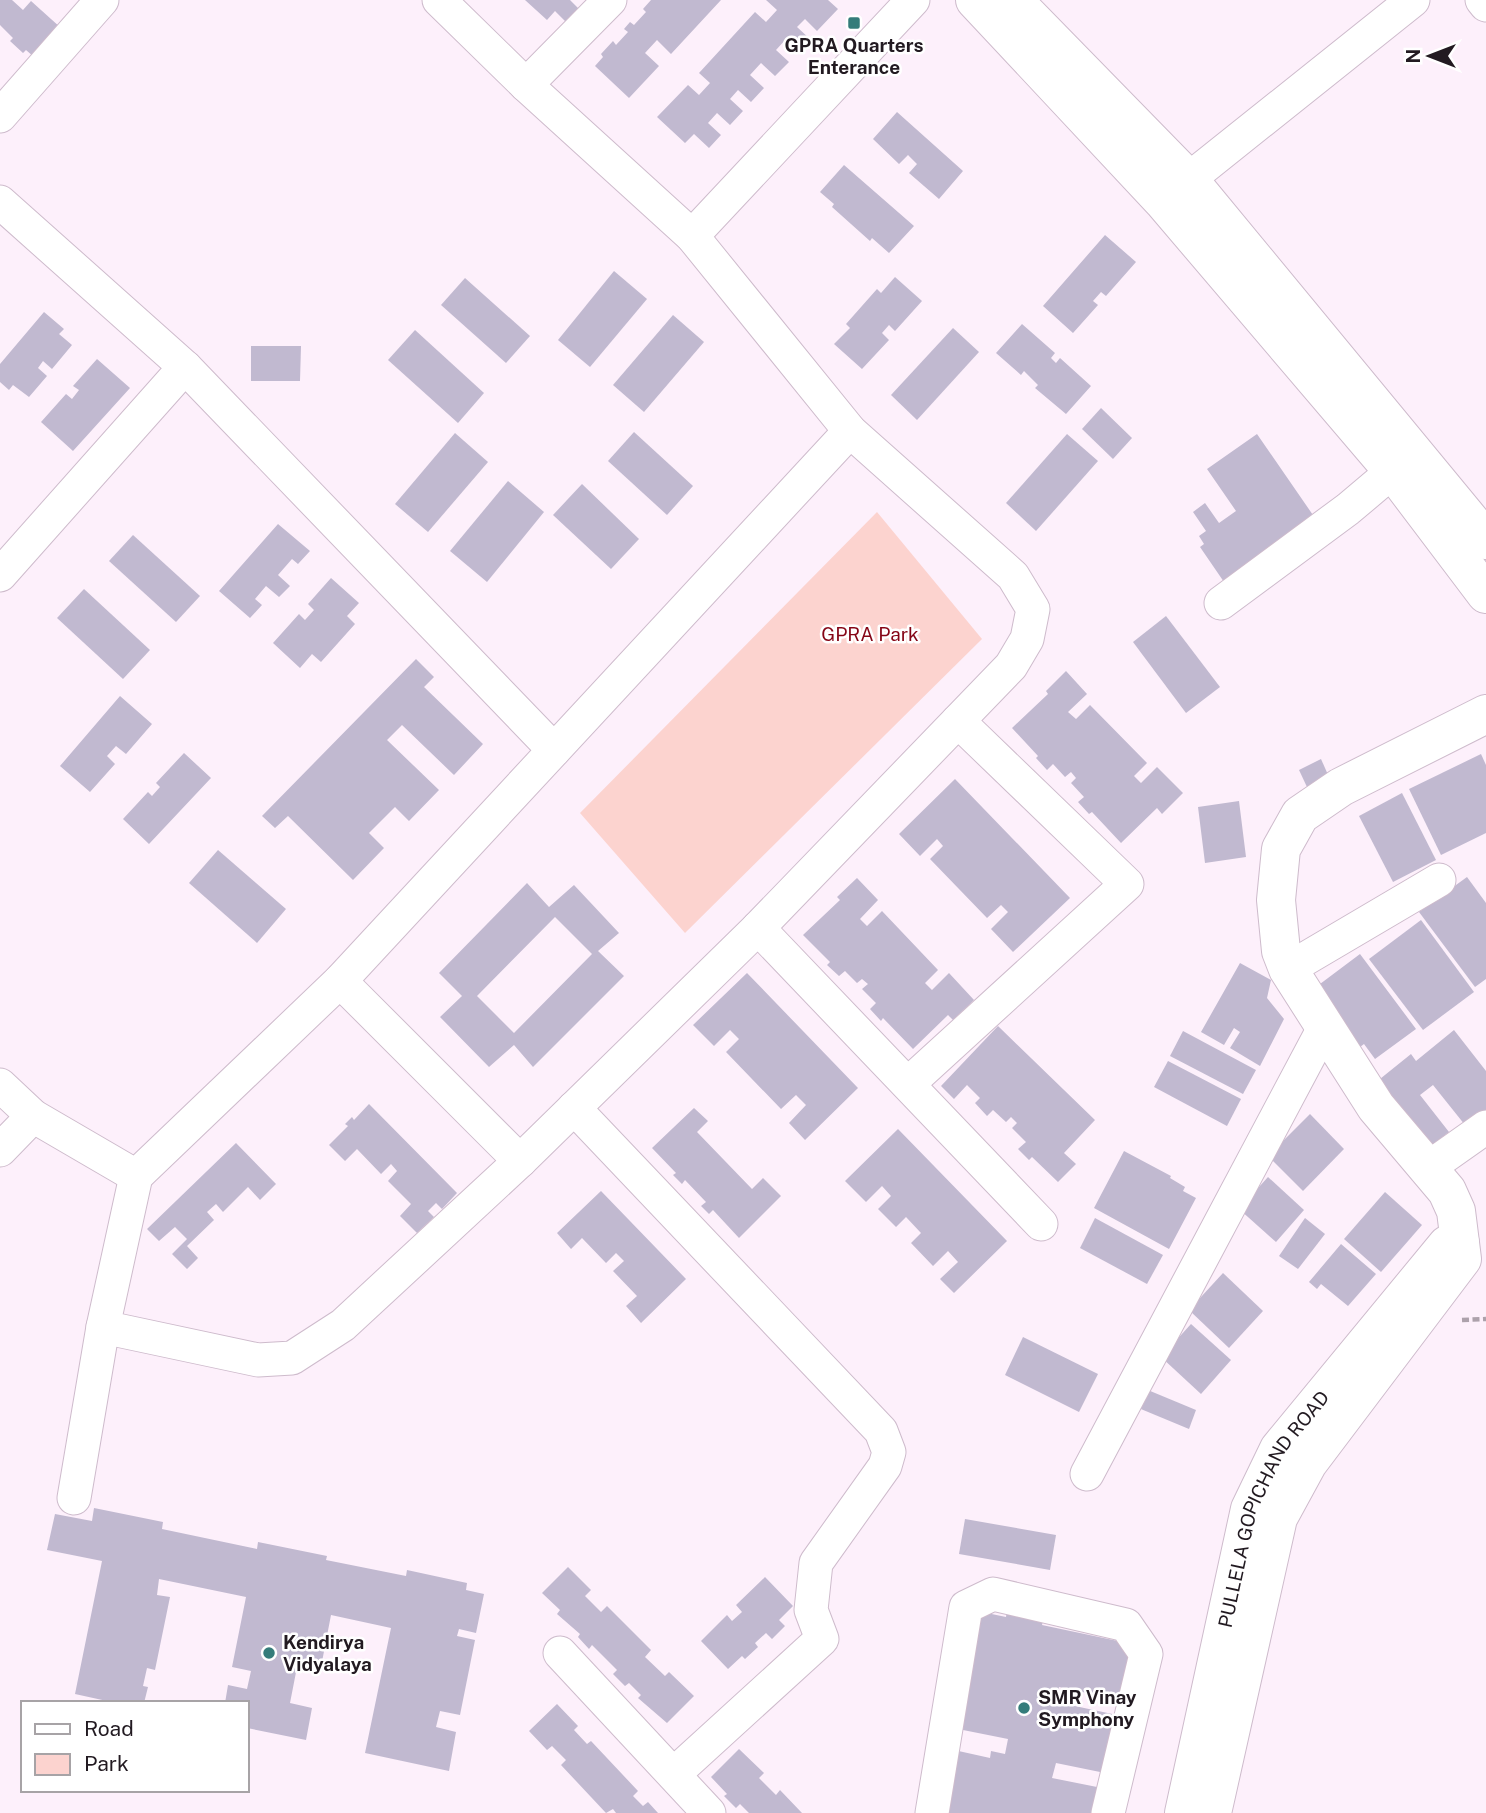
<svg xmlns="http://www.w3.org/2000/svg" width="1486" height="1813" viewBox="0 0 1486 1813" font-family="'Public Sans',sans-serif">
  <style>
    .green { fill: #fcd3cf }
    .building { fill: #c1b9d0; fill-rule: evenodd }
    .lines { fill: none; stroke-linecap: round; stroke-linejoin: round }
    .street-casing { stroke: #cebbcc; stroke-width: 35 }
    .secondary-casing { stroke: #cebbcc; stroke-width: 40 }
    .path { stroke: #ada1ab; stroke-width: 4.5; stroke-dasharray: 7 3.5; stroke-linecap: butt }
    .street { stroke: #fff; stroke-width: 33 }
    .secondary { stroke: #fff; stroke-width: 38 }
    .poi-dot { fill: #347c7a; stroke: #fff; stroke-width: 2.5 }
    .labels { text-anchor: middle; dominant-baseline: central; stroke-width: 5; stroke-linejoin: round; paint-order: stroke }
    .poi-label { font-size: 19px; font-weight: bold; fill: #221a21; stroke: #fff; text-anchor: start }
    .park-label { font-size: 19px; fill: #850516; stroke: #fff }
    .street-label { font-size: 19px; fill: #221a21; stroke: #fff }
  </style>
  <rect width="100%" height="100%" fill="#fdf0fb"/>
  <path class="green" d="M877,512l105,127 -297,294 -105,-120z"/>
  <g class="building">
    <path d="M0,0h12l11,10 8,-9 30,27 -27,29 -8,-7 -3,3 -13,-12 3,-3 -13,-13z"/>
    <path d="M525,0h45l12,12 -13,13 -14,-14 -8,9z"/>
    <path d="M651,0h70l-50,54 -14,-14 -12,13 14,13 -30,32 -34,-32 8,-9 -2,-3 12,-13 3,4 12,-13 -4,-3 6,-7 4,3 12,-13 -3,-3z"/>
    <path d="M766,0h62l10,9 -21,22 -12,-12 -8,8 13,12 -11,12 -13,-12 -10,11 13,12 -14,14 -14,-13 -11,12 14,13 -13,14 -13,-12 -8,9 13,12 -13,14 -13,-12 -9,10 13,12 -12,13 -15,-14 -9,9 -28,-26 31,-32 11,10 11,-12 -11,-10 56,-61 11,10 11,-12z"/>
    <path d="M897,112l66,59 -24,28 -30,-26 8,-9 -9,-9 -9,9 -26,-25z"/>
    <path d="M844,165l70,61 -25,27 -17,-15 -2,3 -38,-34 2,-3 -14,-12z"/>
    <path d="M1105,235l31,27 -30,34 -5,-4 -8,9 5,4 -25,28 -30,-27z"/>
    <path d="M614,271l33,28 -57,68 -32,-27z"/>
    <path d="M895,277l27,24 -27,30 -6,-6 -7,8 7,7 -27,29 -28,-25 16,-16 -4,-4 31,-35 4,4z"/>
    <path d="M465,278l65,58 -24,27 -65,-58z"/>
    <path d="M44,312l20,17 -5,5 13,11 -20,24 -9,-8 -5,7 9,8 -18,21 -16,-12 -4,5 -9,-8v-18z"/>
    <path d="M673,315l31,27 -60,70 -31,-27z"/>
    <path d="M1022,324l33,29 -4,5 5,5 4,-5 31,28 -25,28 -31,-26 3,-3 -14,-14 -3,4 -25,-22z"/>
    <path d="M953,328l26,24 -62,68 -26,-25z"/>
    <path d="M415,330l69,63 -26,30 -70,-63z"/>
    <path d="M251,346h50l-1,35h-49z"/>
    <path d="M97,359l33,29 -57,63 -32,-29 25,-28 6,5 7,-9 -6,-4z"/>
    <path d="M1101,408l31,30 -19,21 -31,-30z"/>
    <path d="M634,432l59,54 -26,29 -59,-54z"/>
    <path d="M455,433l33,29 -60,70 -33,-28z"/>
    <path d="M1067,434l31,27 -62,70 -30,-28z"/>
    <path d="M1257,434l58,84 -91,64 -24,-35 4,-3 -5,-8 7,-5 -13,-19 12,-9 14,20 17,-12 -29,-42z"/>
    <path d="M508,481l36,31 -57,70 -37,-31z"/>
    <path d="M582,484l57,55 -28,30 -58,-54z"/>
    <path d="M278,524l32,27 -12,13 -6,-5 -14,16 12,11 -11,11 -13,-11 -11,13 7,6 -12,13 -31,-27z"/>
    <path d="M133,535l67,61 -24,26 -67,-61z"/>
    <path d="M331,578l28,25 -12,13 8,8 -34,38 -9,-8 -12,14 -27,-25 26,-29 6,6 9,-10 -6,-6z"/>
    <path d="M84,589l66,61 -27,29 -66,-61z"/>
    <path d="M1166,616l54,71 -34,26 -53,-71z"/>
    <path d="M416,659l18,18 -10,10 59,57 -29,31 -52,-50 -15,15 52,50 -30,31 -14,-14 -26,26 15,15 -31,32 -65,-64 -13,12 -13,-12z"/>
    <path d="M1066,671l21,23 -19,18 8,7 14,-14 57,58 -13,13 7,7 16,-16 26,26 -21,21 -5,-6 -36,35 -29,-31 -3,2 -11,-12 6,-5 -13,-14 5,-5 -5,-6 -6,5 -12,-13 -6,6 -11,-12 2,-2 -26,-28 36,-34 -2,-3z"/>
    <path d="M120,696l32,28 -26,30 -10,-8 -9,10 8,8 -25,28 -30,-26z"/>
    <path d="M184,753l27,25 -62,66 -26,-25 25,-27 4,4 8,-9 -4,-4z"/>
    <path d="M1481,754l5,11v68l-45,22 -32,-66z"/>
    <path d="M1321,759l8,18 -22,10 -8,-17z"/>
    <path d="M955,779l115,119 -57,54 -22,-23 17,-17 -7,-7 -14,13 -57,-59 13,-13 -6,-7 -17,17 -21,-22z"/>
    <path d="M1402,793l34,67 -43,22 -34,-66z"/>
    <path d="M1239,801l7,56 -41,6 -7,-56z"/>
    <path d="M218,850l68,59 -29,34 -68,-60z"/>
    <path d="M1467,877l19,26v76l-11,8 -56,-75z"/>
    <path d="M857,878l21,22 -18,19 7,7 15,-15 56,59 -13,13 7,7 17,-17 25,27 -21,20 -5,-5 -35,34 -30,-31 -2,3 -11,-12 6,-6 -14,-14 6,-5 -6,-5 -5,4 -12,-12 -6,5 -12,-11 3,-3 -27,-27 37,-35 -3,-3z"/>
    <path d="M527,883l22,24 25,-22 45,48 -21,18 26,25 -91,91 -19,-22 -25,22 -49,-50 22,-21 -23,-23zM555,917l37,37 -78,79 -37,-37z"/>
    <path d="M1421,920l53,72 -51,38 -54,-71z"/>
    <path d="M1360,954l56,75 -41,30 -11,-15 -4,3 -44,-60z"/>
    <path d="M1240,963l31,17 -4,18 17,21 -24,47 -30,-18 10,-16 -6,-4 -10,17 -23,-13z"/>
    <path d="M747,973l111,115 -53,52 -16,-17 17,-18 -10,-10 -15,14 -55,-57 13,-13 -9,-9 -16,16 -21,-21z"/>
    <path d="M998,1026l97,94 -31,33 12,11 -18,18 -26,-25 -3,3 -11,-11 8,-7 -14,-14 5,-5 -6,-6 -5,5 -13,-12 -6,6 -12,-13 5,-5 -13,-13 -13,14 -13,-13z"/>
    <path d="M1454,1030l32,41v45l-17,14 -36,-45 -13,10 29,37 -22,17 -52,-66 36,-29 5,7z"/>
    <path d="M1183,1031l73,39 -13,24 -73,-38z"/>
    <path d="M1168,1061l73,38 -14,27 -73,-39z"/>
    <path d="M369,1104l88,89 -15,16 -6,-6 -8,8 6,6 -17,16 -17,-17 11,-12 -23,-23 9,-10 -6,-7 -10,10 -24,-25 -12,12 -16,-16 19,-19 -3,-2 7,-7 2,3z"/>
    <path d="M694,1108l14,13 -11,11 55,57 11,-11 18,18 -42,42 -26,-28 -4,4 -8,-8 5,-4 -21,-22 -3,4 -9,-9 3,-2 -24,-25z"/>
    <path d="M1310,1114l34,35 -41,42 -35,-35z"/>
    <path d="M898,1129l109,112 -53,52 -14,-14 18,-17 -10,-11 -15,15 -22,-23 10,-10 -15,-16 -10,10 -18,-18 13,-13 -9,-10 -16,16 -21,-21z"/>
    <path d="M236,1143l40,41 -16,16 -12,-13 -25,25 -7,-8 -9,8 7,8 -27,26 11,12 -11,11 -15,-15 15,-15 -12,-12 -16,14 -12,-12z"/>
    <path d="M1124,1151l47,25 -1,2 15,9 -2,4 13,7 -27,51 -75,-41z"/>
    <path d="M1268,1177l36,33 -28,32 -37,-33z"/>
    <path d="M601,1191l85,88 -45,44 -15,-17 11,-10 -24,-25 11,-10 -8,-8 -10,10 -24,-25 -11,11 -14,-16z"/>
    <path d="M1385,1192l37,33 -41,47 -37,-33z"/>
    <path d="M1095,1218l68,37 -16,29 -67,-36z"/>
    <path d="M1305,1218l20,16 -27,35 -19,-13z"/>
    <path d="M1341,1244l35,30 -28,32 -27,-22 -4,5 -8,-7z"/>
    <path d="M1223,1273l40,38 -34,37 -40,-38z"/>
    <path d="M1191,1324l40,36 -30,34 -40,-37z"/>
    <path d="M1023,1337l75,37 -19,38 -74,-37z"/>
    <path d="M1143,1388l53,22 -7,19 -53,-22z"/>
    <path d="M94,1508l69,14 -1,7 95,20 1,-7 69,14 -1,4 80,16 1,-6 60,13 -1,7 18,4 -8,39 -17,-4 -2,7 18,4 -15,75 -20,-4 -4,16 20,5 -7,39 -84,-18 26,-125 -60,-13 -10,52 -23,-5 -8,41 22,5 -6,32 -59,-12v-25h-22l3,-18 19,4 4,-18 -19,-4 14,-70 -87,-18 -2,16 13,2 -15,73 -8,-2 -4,18 5,1 -4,16h-28l-41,-9 27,-133 -55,-11 8,-36 37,7z"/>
    <path d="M965,1519l91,16 -6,35 -91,-16z"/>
    <path d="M568,1567l23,23 -6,6 16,16 6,-6 44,44 -6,7 20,19 4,-4 25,24 -27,27 -29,-25 3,-3 -12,-12 -4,3 -12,-12 4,-4 -25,-25 -3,4 -11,-12 2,-3 -23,-20 3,-4 -18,-17z"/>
    <path d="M765,1577l28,29 -14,14 6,6 -13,13 -6,-6 -11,10 3,4 -13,12 -3,-3 -14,13 -27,-28 26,-26 5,6 10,-9 -6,-7z"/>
    <path d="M1007,1609l37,8 -2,8 90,19 -12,56 -61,-13 -3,15 61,13 -12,58 -49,-10 -4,15 50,10 -5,25h-156l13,-63 36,8 1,-7 14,3 3,-15 -50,-10 24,-117 24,5z"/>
    <path d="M557,1704l21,22 -4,4 13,14 4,-3 47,50 -5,5 10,10 5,-4 10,11h-42l-3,-4 -7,4 -45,-48 5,-5 -14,-14 -5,4 -18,-19z"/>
    <path d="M739,1749l25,24 -5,5 17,17 4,-5 22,23h-53l-9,-9 -4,4 -12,-12 3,-2 -16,-17z"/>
  </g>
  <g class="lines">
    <g class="street-casing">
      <g id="street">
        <path d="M1482,0l4,5"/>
        <path d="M526,85l84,-85"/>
        <path d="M0,116l102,-116"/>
        <path d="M1169,195l244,-195"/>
        <path d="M0,202l185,165 -185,208"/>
        <path d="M692,236l221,-236"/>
        <path d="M185,367l369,383"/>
        <path d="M1221,603l127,-94 45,-38"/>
        <path d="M758,928l283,296"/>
        <path d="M1288,969l151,-89"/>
        <path d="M340,981l180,180 238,-233 253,-262 16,-27 6,-30 -20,-33 -163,-145 -158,-195 -166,-151 -87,-85"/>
        <path d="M908,1084l219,-200 -169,-163"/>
        <path d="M0,1085l33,31 103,60 204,-195 510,-550"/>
        <path d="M574,1108l307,323 8,21 -4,14 -69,97 -5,47 11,29 -148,135"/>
        <path d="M0,1150l33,-34"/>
        <path d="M1428,1168l58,-41"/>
        <path d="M103,1327l155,33 34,-2 51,-33 177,-164"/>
        <path d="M1087,1474l238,-448"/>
        <path d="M74,1498l29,-171 33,-151"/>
        <path d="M560,1653l149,160"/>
        <path d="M932,1813l34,-206 27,-13 133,31 20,29 -38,159"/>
      </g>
    </g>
    <g class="secondary-casing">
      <g id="secondary">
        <path d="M975,0l188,201 230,270 93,123"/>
        <path d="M1013,0l176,180 297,360"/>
        <path d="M1460,1243l-4,-32 -9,-20 -71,-84 -88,-138 -7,-18 -5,-51 5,-51 19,-34 41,-28 145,-73"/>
        <path id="s1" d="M1184,1813l66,-304 29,-60 168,-204 13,-2 2,16 -154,204 -30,55 -66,295"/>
      </g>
    </g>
    <path class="path" d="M1462,1320l24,-1"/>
    <use href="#street" class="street"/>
    <use href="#secondary" class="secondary"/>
  </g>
  <g class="poi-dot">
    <rect x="847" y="16" width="14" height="14" rx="3.5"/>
    <circle cx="269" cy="1653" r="7"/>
    <circle cx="1024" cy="1708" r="7"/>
  </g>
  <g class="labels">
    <g class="poi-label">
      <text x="854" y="45" text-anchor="middle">GPRA Quarters<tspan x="854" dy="22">Enterance</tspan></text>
      <text x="283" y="1642">Kendirya<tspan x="283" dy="22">Vidyalaya</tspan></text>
      <text x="1038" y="1697">SMR Vinay<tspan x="1038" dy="22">Symphony</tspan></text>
    </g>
    <g class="park-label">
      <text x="870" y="634">GPRA Park</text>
    </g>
    <g class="street-label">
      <text stroke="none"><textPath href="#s1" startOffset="320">PULLELA GOPICHAND ROAD</textPath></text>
    </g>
  </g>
  <rect x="21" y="1701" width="228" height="91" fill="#ffffff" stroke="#a7a3a6" stroke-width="2"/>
  <rect x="35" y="1724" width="35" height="10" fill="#ffffff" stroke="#a7a3a6" stroke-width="2"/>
  <text x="84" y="1736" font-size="21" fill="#221a21">Road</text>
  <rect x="35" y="1754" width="35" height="21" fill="#fcd3cf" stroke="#a7a3a6" stroke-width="2"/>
  <text x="84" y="1771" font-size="21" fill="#221a21">Park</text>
  <g transform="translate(1430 56) rotate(270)" stroke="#ffffff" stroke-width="5" paint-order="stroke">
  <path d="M0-5L12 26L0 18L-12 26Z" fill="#221a21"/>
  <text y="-10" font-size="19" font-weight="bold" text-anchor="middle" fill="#221a21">N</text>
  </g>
</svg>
